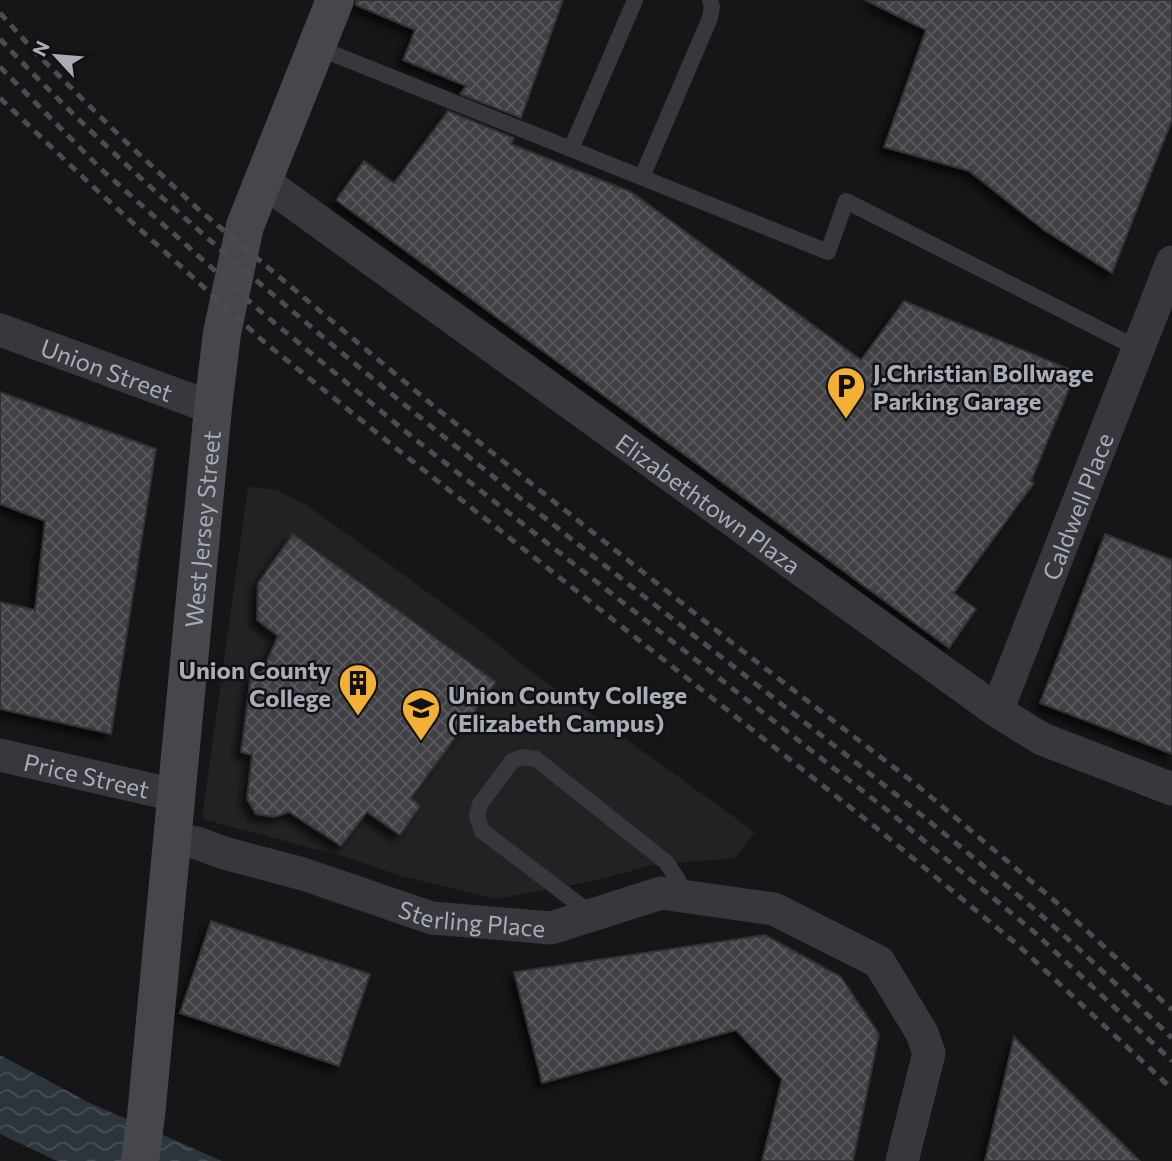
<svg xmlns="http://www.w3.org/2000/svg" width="1172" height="1161" viewBox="0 0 1172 1161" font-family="Commissioner,sans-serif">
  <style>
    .built { fill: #222225 }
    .water { fill: url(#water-waves) }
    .building { fill: url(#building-cross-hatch); stroke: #303034; stroke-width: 2; filter: url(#shadow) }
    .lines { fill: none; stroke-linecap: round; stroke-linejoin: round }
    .lane { stroke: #37383d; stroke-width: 16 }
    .street { stroke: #37383d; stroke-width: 33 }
    .secondary { stroke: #45474d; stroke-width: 38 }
    .rail { stroke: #4a4c52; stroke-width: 5; stroke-dasharray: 9 7; stroke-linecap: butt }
    .labels { text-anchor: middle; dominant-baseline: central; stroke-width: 5; stroke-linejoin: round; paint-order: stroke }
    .street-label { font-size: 24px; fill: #a8adb8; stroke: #111113 }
    .poi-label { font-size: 24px; font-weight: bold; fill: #a8adb8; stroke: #111113; text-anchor: start }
  </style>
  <defs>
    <pattern id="water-waves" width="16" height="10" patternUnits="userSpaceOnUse" patternTransform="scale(1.75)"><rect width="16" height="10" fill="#2c353c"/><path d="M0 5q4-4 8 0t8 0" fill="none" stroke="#485056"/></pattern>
    <pattern id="building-cross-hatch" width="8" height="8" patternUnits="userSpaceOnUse" patternTransform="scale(1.75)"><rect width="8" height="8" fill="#404145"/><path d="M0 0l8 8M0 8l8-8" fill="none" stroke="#595a5e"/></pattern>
    <filter id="shadow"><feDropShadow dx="-6" dy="6" stdDeviation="3.5" flood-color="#0009"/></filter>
  </defs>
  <rect width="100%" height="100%" fill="#161618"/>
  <path class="built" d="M248,487l29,3 28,14 175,126 44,36 231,166 -20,26 -82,7 -60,16 -97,18 -95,-23 -56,-19 -143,-38z"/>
  <path class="water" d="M0,1055l90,48 132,58h-165l-57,-27z"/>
  <g class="building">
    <path d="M356,0h207l-42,118 -61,-24 6,-8 -63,-26 12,-30 -59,-25z"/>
    <path d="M865,0h307v120l-60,153 -68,-43 -75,-59 -85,-24 42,-117z"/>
    <path d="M448,111l66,27 -3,6 120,48 230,168 43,-59 172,71 -45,109 3,2 -80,110 22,16 -27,39 -613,-448 28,-39 30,22z"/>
    <path d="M0,392l156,57 -45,285 -111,-25v-107l35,8 10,-89 -45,-17z"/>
    <path d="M293,534l203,148 -85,116 9,8 -20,29 -33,-23 -26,34 -52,-34 -15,5 -18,-3 -9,-15 5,-44 -11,-3 10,-77 11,-3 16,-36 -21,-16 1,-37z"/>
    <path d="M1105,534l67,26v194l-132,-51z"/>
    <path d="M211,921l159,53 -31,92 -159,-53z"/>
    <path d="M765,935l76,42 38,57 -26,127h-91l20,-82 -46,-49 -194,53 -28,-111z"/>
    <path d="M1014,1037l126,124h-155z"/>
  </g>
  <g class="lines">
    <g class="lane">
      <path d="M316,47l512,205 18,-51 293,148"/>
      <path d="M571,149l64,-149"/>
      <path d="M642,177l68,-159 2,-11 -2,-7"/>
      <path d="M593,915l-111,-84 -5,-15 3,-12 32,-43 11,-4 13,2 130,103 12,18 7,17"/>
    </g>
    <g class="street">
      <path id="s1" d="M263,181l734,530 45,28 130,50"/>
      <path id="s2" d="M0,330l213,78"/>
      <path id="s3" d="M997,711l175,-449"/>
      <path id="s4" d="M0,755l175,40"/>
      <path id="s5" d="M172,839l25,4 27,10 79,21 129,44 119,10 110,-35 113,16 105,53 43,71 7,20 -27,108"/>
    </g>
    <path class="secondary" id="s6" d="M140,1161l6,-45 67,-708 9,-75 23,-107 90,-226"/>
    <g class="rail">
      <path d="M0,13l36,40 89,88 73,68 238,199 295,234 182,140 143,120 116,108"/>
      <path d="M0,39c109,117 231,221 354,324 129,107 261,211 393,314 99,78 200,156 295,239 45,39 87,81 130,122"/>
      <path d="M0,67l101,102 158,141 152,126 476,374 146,121 139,130"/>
      <path d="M0,98l88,84 175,159 134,108 477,377 145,120 153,143"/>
    </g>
  </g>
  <defs>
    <g id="parking-pin" transform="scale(2.0125)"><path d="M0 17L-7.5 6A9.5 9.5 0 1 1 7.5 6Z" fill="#f2b134" stroke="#111113"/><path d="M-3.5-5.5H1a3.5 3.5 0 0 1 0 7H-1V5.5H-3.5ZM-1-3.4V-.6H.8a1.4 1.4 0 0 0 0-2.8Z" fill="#111"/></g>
    <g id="building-pin" transform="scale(2.0125)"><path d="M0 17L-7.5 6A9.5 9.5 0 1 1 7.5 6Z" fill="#f2b134" stroke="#111113"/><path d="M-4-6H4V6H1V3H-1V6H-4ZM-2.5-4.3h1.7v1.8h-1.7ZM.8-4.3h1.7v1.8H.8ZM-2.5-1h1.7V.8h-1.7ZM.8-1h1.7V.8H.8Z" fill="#111"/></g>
    <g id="university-pin" transform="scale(2.0125)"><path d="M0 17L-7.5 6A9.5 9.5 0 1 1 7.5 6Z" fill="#f2b134" stroke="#111113"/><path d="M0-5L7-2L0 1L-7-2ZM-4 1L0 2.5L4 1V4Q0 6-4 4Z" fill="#111"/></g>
  </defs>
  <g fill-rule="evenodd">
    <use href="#parking-pin" x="846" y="386"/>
    <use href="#building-pin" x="358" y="683"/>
    <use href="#university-pin" x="421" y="708"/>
  </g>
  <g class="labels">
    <g class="street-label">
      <text stroke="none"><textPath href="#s2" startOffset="114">Union Street</textPath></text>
      <text stroke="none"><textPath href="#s1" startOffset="550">Elizabethtown Plaza</textPath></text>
      <text stroke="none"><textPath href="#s3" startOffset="220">Caldwell Place</textPath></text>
      <text stroke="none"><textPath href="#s6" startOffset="635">West Jersey Street</textPath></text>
      <text stroke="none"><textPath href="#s4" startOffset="89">Price Street</textPath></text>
      <text stroke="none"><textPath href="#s5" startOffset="312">Sterling Place</textPath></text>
    </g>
    <g class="poi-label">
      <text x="873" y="372">J.Christian Bollwage<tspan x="873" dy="28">Parking Garage</tspan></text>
      <text x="331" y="669" text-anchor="end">Union County<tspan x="331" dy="28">College</tspan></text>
      <text x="448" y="694">Union County College<tspan x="448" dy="28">(Elizabeth Campus)</tspan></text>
    </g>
  </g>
  <g transform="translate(56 56) rotate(296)" stroke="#111113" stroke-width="5" paint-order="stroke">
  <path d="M0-5L12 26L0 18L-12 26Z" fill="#a8adb8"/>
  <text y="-10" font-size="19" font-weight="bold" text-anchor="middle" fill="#a8adb8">N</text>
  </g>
</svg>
